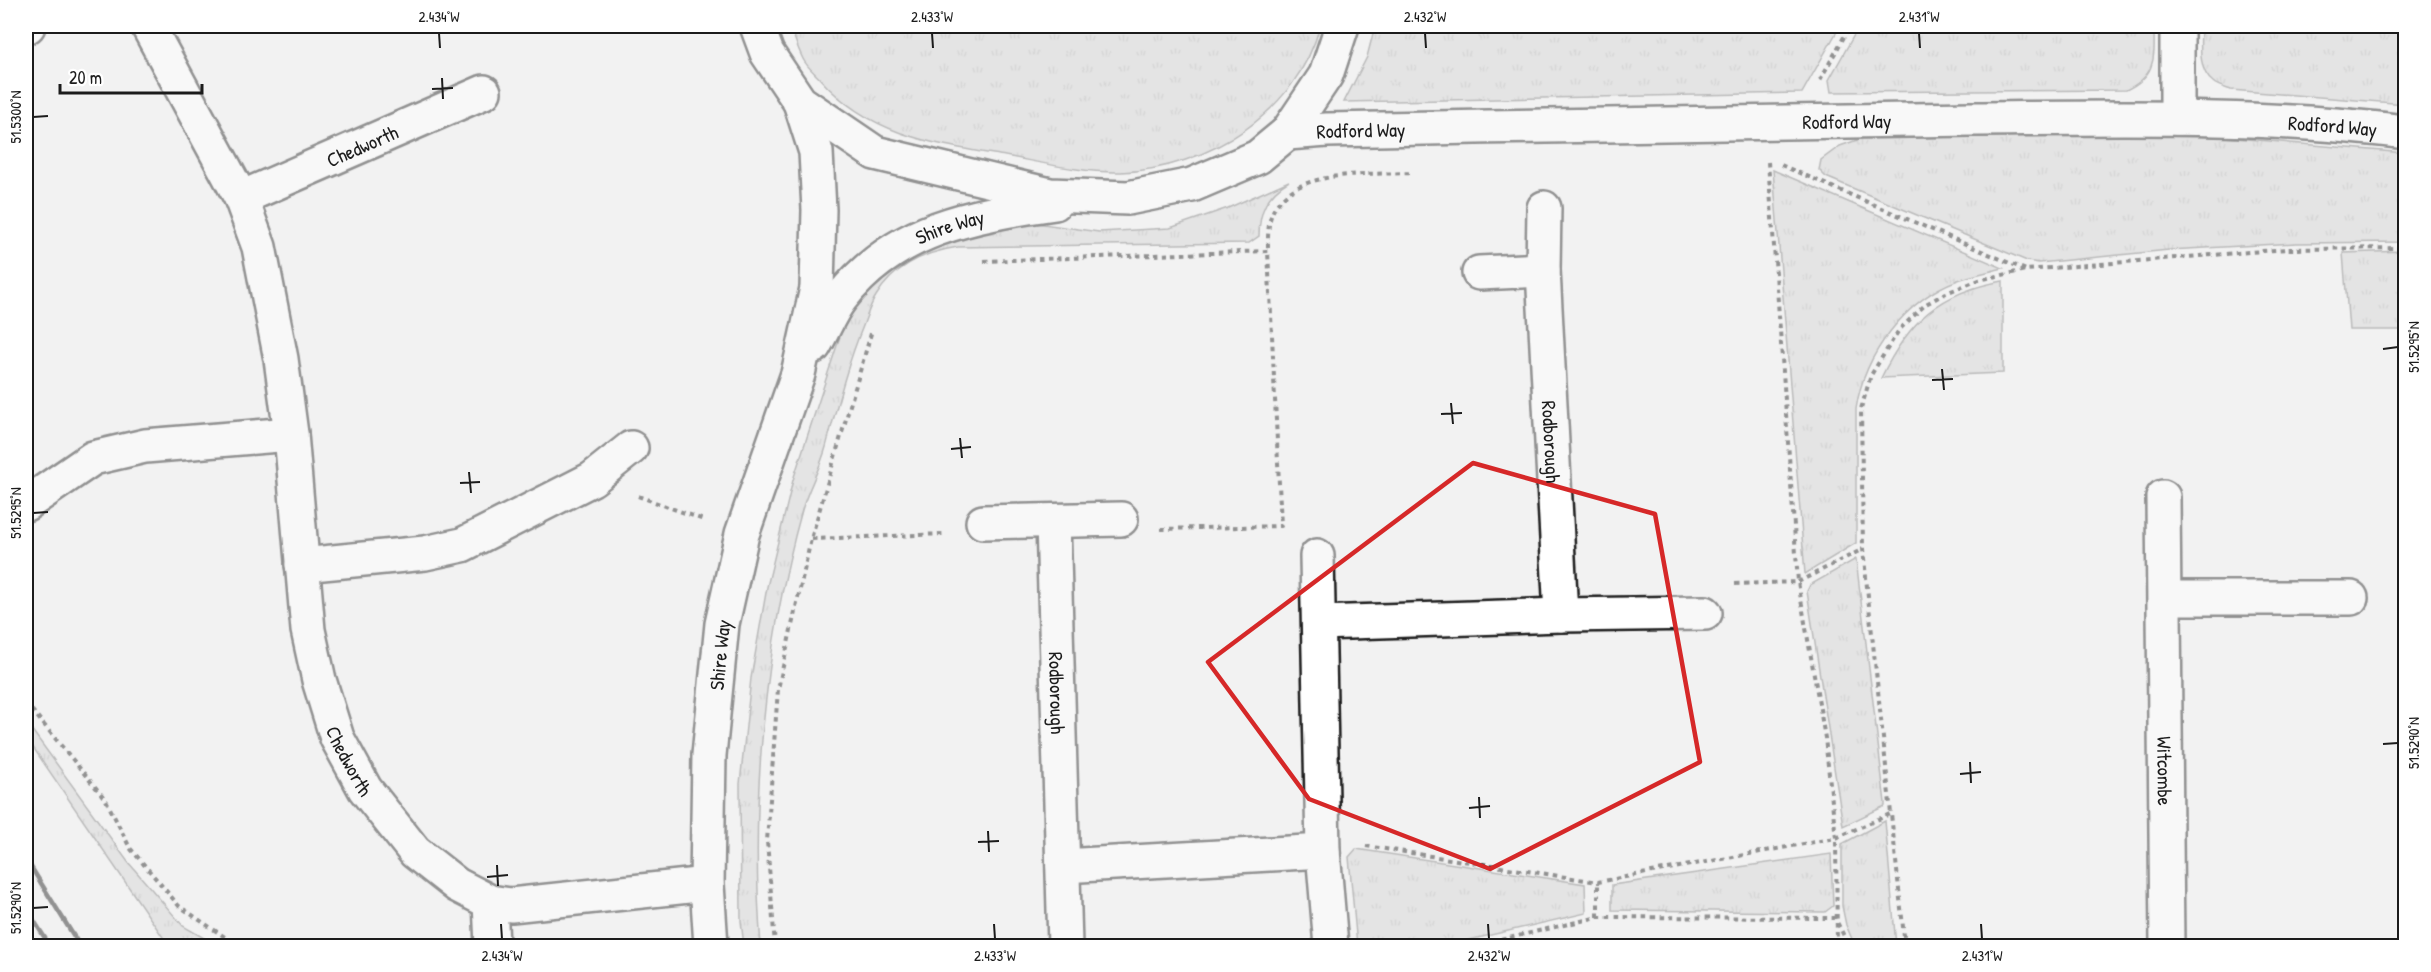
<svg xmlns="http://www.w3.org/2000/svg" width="2431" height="972" viewBox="0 0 2431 972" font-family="'Patrick Hand',sans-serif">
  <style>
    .grass { fill: url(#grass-tufts); stroke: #777; stroke-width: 1.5 }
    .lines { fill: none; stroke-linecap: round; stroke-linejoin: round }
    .street-casing { stroke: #1c1c1c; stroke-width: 38 }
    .secondary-casing { stroke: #1c1c1c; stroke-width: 38 }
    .path { stroke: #1c1c1c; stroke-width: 4; stroke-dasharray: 4.5 4.5; stroke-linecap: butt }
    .street { stroke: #fff; stroke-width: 33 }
    .secondary { stroke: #fff; stroke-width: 33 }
    .rail { stroke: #1c1c1c; stroke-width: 4.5 }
    .marked { fill: none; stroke: #d62828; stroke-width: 4.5; stroke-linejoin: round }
    .ticks { fill: none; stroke: #1c1c1c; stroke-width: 2 }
    .labels { text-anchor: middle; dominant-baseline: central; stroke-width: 4.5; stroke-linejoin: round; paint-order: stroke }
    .street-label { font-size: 20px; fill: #1c1c1c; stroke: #fff }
    .neatline { fill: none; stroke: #1c1c1c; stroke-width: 2 }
    .ticks-label { font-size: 15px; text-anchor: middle; fill: #1c1c1c }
  </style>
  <defs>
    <pattern id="grass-tufts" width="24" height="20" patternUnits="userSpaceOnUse" patternTransform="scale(1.5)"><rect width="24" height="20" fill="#d2d2d2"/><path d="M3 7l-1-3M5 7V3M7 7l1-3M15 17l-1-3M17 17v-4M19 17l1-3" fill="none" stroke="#b4b4b4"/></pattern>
  </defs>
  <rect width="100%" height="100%" fill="#f2f2f2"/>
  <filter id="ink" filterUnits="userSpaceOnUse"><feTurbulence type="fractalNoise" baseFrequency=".0167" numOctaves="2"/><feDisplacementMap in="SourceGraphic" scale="12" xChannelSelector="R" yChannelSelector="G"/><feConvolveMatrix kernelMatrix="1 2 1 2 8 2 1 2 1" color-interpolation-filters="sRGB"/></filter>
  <g filter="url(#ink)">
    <g class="grass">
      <path d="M790,26h530c-23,86 -112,143 -199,146 -38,1 -78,-9 -116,-16 -70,-12 -134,-20 -184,-76 -6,-7 -14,-13 -18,-21 -5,-10 -9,-22 -13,-33z"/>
      <path d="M1375,26h465l-38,67 -458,9 23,-45z"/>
      <path d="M1859,26h295c0,30 4,49 -28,64l-295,2 -2,-12z"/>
      <path d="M2201,26h204v78l-174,-14c-6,-2 -14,-4 -18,-8 -16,-12 -12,-39 -12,-56z"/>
      <path d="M2189,134l216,19v89l-109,1 -127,7 -130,13 -12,-2 -201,-84 -7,-7 2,-10 19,-14 23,-8z"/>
      <path d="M1773,170l230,98c-15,4 -30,7 -45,12 -52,19 -94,74 -102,129v134l-51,31z"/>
      <path d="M1289,181c-22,13 -30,30 -30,55l-10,7 -291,4c-33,5 -64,19 -82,49 -6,9 -9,20 -13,30 -16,39 -26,80 -37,121 -6,22 -18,42 -24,63 -38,135 -52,297 -41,436h-17l-3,-25 -1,-137 11,-106 16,-91 26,-107 50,-153 13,-24 62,-60 104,-22 77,11 71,-4 58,-20z"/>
      <path d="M2405,251v79h-56l-6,-77z"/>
      <path d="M2003,281v92l-122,5c27,-56 58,-86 122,-97z"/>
      <path d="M1856,559l29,244v3l-42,20 -36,-235 3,-6z"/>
      <path d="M26,722l102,140 55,64 35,20h-49l-143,-209z"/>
      <path d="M1885,821l11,125h-41l-9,-21 -4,-19v-62z"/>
      <path d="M1356,849l229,35 1,29 -143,33h-86l-8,-89z"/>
      <path d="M1831,854l2,52 -8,6 -213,-2v-25z"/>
    </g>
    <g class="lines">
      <g class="street-casing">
        <g id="street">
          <path id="s1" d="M148,26l93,172 18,49 22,112 10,75 17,196 11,50 18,58 28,51 50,63 42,33 33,17 21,3 196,-21"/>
          <path d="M26,27l2,-1"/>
          <path id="s2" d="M241,198l243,-106"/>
          <path id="s3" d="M1544,208l-1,62 18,345"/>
          <path d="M1479,273l64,-3"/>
          <path id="s4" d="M2163,497l4,449"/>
          <path d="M26,504l67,-46 52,-12 146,-12"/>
          <path id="s5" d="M1053,521l12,425"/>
          <path d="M983,522l138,-3"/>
          <path d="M1317,556l6,295 8,95"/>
          <path d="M302,565l123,-12 37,-8 130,-66 39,-31"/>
          <path d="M2165,598h186"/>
          <path d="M1319,623l242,-8 144,-2"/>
          <path d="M1063,866l260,-15"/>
          <path d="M490,902l2,44"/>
        </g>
      </g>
      <g class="secondary-casing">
        <g id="secondary">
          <path d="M757,26l10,27 33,49 75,51 175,42 78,3 64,-13 66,-28 29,-24 39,-58 16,-49"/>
          <path d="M2177,118v-92"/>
          <path id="s6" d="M1287,133l40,-3c215,-4 430,-9 645,-11 145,-1 290,-5 434,13"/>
          <path id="s7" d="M814,346c9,-15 16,-34 27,-48 54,-70 132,-83 214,-95"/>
          <path id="s8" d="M711,946l-4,-62 2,-129 13,-131 20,-90 56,-160 19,-86 2,-78 -3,-58 -16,-50"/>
        </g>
      </g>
      <g class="path">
        <path d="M1820,80l30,-54"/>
        <path d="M1768,162l30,420 27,156 11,100 1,108"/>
        <path d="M1781,165l245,105"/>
        <path d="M984,261l284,-10c0,-15 -1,-32 8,-45 25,-38 96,-31 136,-33"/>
        <path d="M638,496l66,24"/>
        <path d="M1161,529l120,-3 -13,-275"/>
        <path d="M812,539l133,-5"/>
        <path d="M1735,584l63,-2 65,-33"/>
        <path d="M26,703l80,97 24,48 49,58 59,40"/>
        <path d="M1366,846l232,36 238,-44 54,-24"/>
        <path d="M1598,917v-35"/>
        <path d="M775,946l-8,-105 11,-152 33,-150 61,-209"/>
        <path d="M1475,946l123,-29 237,1 14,28"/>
        <path d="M1905,946l-42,-397 -2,-140 10,-34 28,-45 27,-26 20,-11 33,-13 47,-10 261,-21 119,-1"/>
      </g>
      <use href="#street" class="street"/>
      <use href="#secondary" class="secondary"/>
      <g class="rail">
        <path d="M26,859l54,87"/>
        <path d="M26,908l24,38"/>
      </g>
    </g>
  </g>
  <path d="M0 0H2431V972H0ZM1473,463l182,51 45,248 -210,107 -181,-70 -101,-137z" fill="#f2f2f2" fill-opacity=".55" fill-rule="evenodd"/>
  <path class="marked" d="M1473,463l182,51 45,248 -210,107 -181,-70 -101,-137z"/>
  <path class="ticks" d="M439,33l1,15M932,33l1,15M1425,33l1,15M1919,33l1,15M442,78l1,21M432,89l21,-1M33,117l15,-1M2383,349l15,-2M1942,369l2,21M1932,380l21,-1M1451,403l2,21M1441,414l21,-1M960,438l2,20M951,449l20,-2M469,472l2,21M460,483l20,-1M33,513l15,-1M2383,744l15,-1M1970,762l1,21M1960,774l21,-2M1479,797l1,21M1469,808l21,-2M988,831l1,21M978,842l21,-1M497,865l1,21M487,877l21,-2M33,908l15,-1M501,924l1,15M994,924l1,15M1488,924l1,15M1981,924l1,15"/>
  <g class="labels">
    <g class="street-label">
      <text stroke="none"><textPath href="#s6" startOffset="560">Rodford Way</textPath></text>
      <text stroke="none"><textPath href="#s6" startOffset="1046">Rodford Way</textPath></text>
      <text stroke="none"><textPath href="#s6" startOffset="74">Rodford Way</textPath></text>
      <text stroke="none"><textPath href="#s2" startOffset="132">Chedworth</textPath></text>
      <text stroke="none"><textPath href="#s7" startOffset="188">Shire Way</textPath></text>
      <text stroke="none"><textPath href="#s3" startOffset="234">Rodborough</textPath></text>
      <text stroke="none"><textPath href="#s8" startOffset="292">Shire Way</textPath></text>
      <text stroke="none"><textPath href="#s5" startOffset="172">Rodborough</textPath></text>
      <text stroke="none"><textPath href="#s1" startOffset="772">Chedworth</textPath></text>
      <text stroke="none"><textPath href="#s4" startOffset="274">Witcombe</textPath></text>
    </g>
  </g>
  <rect width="2431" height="972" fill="none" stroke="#fff" stroke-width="66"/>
  <path d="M60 84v9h142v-9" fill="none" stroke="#1c1c1c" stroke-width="3"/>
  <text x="69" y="84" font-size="18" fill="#1c1c1c" stroke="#ffffff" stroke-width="4.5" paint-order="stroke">20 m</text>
  <rect x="33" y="33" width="2365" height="906" class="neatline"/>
  <g class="ticks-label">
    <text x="439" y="22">2.434°W</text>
    <text x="932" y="22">2.433°W</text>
    <text x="1425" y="22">2.432°W</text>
    <text x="1919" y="22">2.431°W</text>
    <text transform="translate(16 117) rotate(-90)" y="5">51.5300°N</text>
    <text transform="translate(2414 347) rotate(-90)" y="5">51.5295°N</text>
    <text transform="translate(16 513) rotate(-90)" y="5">51.5295°N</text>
    <text transform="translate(2414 743) rotate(-90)" y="5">51.5290°N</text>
    <text transform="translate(16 908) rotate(-90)" y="5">51.5290°N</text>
    <text x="502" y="961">2.434°W</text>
    <text x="995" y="961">2.433°W</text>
    <text x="1489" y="961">2.432°W</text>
    <text x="1982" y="961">2.431°W</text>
  </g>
</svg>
